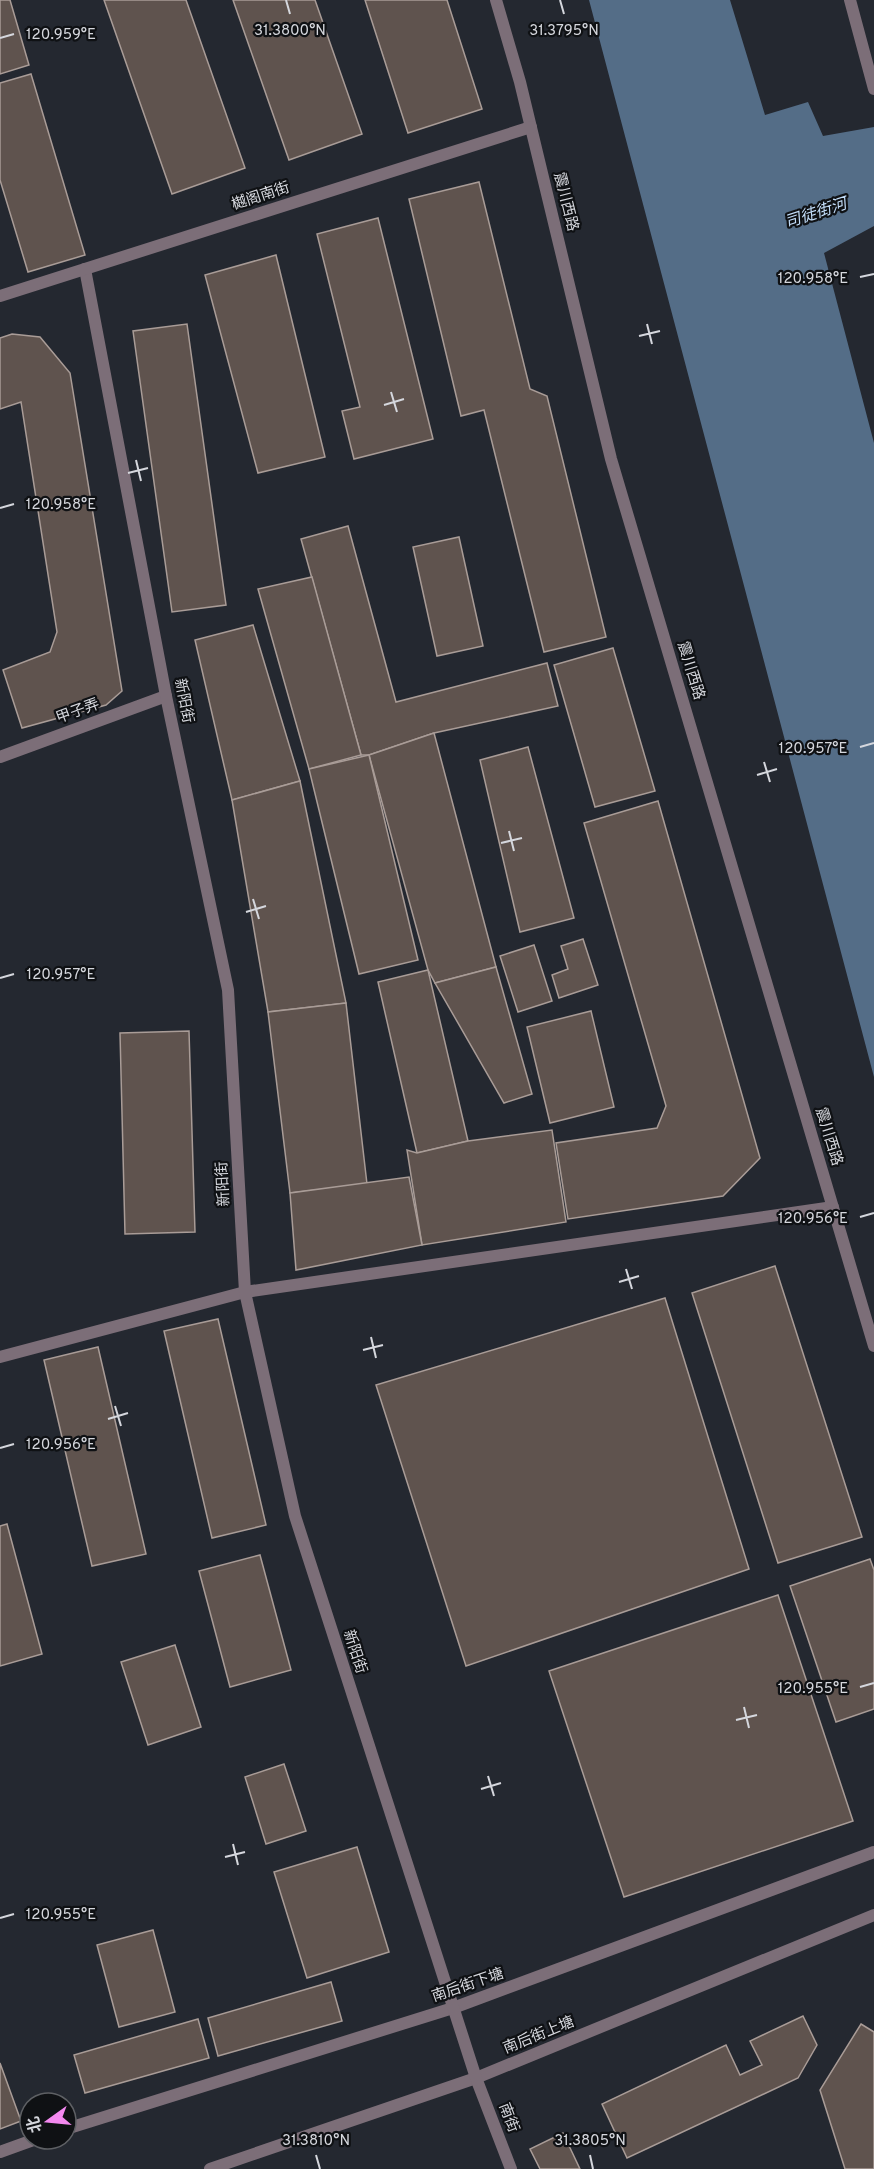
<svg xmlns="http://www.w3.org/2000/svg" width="874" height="2169" viewBox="0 0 874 2169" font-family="Overpass,'Noto Sans SC',sans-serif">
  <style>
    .water { fill: #546d87 }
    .building { fill: #5f534e; stroke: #a99c97; stroke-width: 1.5 }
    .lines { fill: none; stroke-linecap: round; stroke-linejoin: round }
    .service { stroke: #7c6e78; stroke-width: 12 }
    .minor { stroke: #7c6e78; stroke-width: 12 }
    .tertiary { stroke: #7c6e78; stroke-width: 12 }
    .ticks { fill: none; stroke: #d5d7dd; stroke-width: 2 }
    .labels { text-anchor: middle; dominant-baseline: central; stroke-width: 4.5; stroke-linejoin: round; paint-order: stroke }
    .street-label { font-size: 15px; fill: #d5d7dd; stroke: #0f1114 }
    .water-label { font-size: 16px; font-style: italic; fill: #c3defa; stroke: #0f1114 }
    .ticks-label { font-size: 15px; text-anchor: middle; fill: #d5d7dd; stroke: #0f1114; stroke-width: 4.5; stroke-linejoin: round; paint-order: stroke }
  </style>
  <rect width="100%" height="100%" fill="#242830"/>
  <path class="water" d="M589,0h141l35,115 43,-13 15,34 51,-9v99l-50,27 50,190v634z"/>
  <g class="building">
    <path d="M0,0h10l19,65 -29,9z"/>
    <path d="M104,0h82l59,168 -73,26z"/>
    <path d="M233,0h82l47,134 -73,26z"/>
    <path d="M365,0h82l35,109 -74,24z"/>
    <path d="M31,74l54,181 -57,17 -28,-92v-97z"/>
    <path d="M479,182l51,207 17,7 59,241 -62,15 -60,-242 -23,6 -52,-217z"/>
    <path d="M378,218l55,221 -79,20 -12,-48 18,-4 -43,-173z"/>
    <path d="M276,255l49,202 -67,16 -53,-198z"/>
    <path d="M187,324l39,281 -54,7 -39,-281z"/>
    <path d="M12,334l28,3 30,36 52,318 -16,14 -84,23 -19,-58 47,-18 7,-20 -36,-230 -21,7v-71z"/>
    <path d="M348,526l48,176 151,-39 11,43 -124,27 -65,22h-8l-60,-216z"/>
    <path d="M459,537l24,109 -46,10 -24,-109z"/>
    <path d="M312,577l49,178 -52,14 -51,-180z"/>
    <path d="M253,625l47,156 -68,19 -37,-160z"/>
    <path d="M613,648l42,143 -60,16 -41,-142z"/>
    <path d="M434,733l62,234 -61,16 -7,-13 -59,-215z"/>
    <path d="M528,747l46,171 -54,14 -40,-172z"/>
    <path d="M369,755l49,205 -59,14 -50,-205z"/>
    <path d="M300,781l46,222 -78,9 -36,-212z"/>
    <path d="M658,801l102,357 -37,38 -155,23 -12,-76 101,-15 9,-22 -82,-283z"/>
    <path d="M583,939l15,46 -39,13 -7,-23 16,-6 -7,-23z"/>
    <path d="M534,945l18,56 -34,11 -18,-56z"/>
    <path d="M496,967l36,127 -28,9 -69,-120z"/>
    <path d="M428,970l40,171 -51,12 -39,-171z"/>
    <path d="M346,1003l21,181 -77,9 -22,-181z"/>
    <path d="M591,1011l23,96 -64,16 -23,-96z"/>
    <path d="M189,1031l6,201 -70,2 -5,-201z"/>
    <path d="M552,1130l14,92 -144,23 -15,-95 10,3 51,-12z"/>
    <path d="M409,1177l13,68 -126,25 -6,-77z"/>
    <path d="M775,1266l87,271 -84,26 -86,-270z"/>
    <path d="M665,1298l84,271 -283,97 -90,-281z"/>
    <path d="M218,1319l48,206 -54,13 -48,-207z"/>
    <path d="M98,1347l48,207 -54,12 -48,-206z"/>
    <path d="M7,1524l35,130 -42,12v-140z"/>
    <path d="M260,1555l31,115 -61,17 -31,-116z"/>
    <path d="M870,1559l4,11v139l-38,13 -46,-136z"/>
    <path d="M778,1595l75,226 -229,76 -75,-226z"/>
    <path d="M175,1645l26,82 -53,18 -27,-83z"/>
    <path d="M284,1764l22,67 -40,13 -21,-67z"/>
    <path d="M357,1847l32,105 -82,26 -33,-106z"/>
    <path d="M153,1930l22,82 -56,15 -22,-82z"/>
    <path d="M331,1982l11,39 -124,35 -10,-38z"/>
    <path d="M803,2016l14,29 -19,33 -171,80 -25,-54 124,-59 14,30 22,-10 -12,-24z"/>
    <path d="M198,2019l11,39 -124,35 -11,-38z"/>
    <path d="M861,2024l13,8v137h-29l-25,-79z"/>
    <path d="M0,2063l21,58 -21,8z"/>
    <path d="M563,2133l17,36h-40l-10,-20z"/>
  </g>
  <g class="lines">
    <path class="service" d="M453,2008l421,-156"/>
    <g class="minor">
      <path d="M850,0l24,89"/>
      <path d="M0,757l166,-61"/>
      <path d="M0,1357l245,-65 588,-85"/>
      <path d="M66,2129l387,-121"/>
      <path d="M0,2152l36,-13"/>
      <path d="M210,2169l266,-91 398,-163"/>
    </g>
    <g class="tertiary">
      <path d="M496,0l24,82 91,377 263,887"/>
      <path d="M85,269l81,427 62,294 17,302 50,224 181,562 35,91"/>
      <path d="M0,296l531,-169"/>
    </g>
  </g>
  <path class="ticks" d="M286,0l4,14M560,0l4,14M0,38l14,-4M860,277l14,-3M647,324l5,20M639,336l21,-5M391,392l6,20M384,405l20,-6M136,460l5,21M128,473l20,-5M0,508l14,-4M860,747l14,-4M764,762l6,20M757,775l20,-6M509,831l5,20M501,843l21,-5M253,899l6,20M246,912l20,-6M0,978l14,-4M860,1217l14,-4M626,1269l6,20M619,1282l20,-6M371,1337l5,21M363,1350l20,-5M115,1406l6,20M108,1419l20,-6M0,1448l14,-4M860,1687l14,-4M744,1707l5,21M736,1720l21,-5M488,1776l6,20M481,1789l20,-6M233,1844l5,21M225,1857l20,-5M0,1918l14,-4M316,2155l4,14M590,2155l3,14"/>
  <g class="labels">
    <g class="street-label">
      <text transform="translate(261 197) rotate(-18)">樾阁南街</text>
      <text transform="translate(565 202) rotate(76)">震川西路</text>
      <text transform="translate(690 671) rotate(73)">震川西路</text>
      <text transform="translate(183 701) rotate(79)">新阳街</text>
      <text transform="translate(78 712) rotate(-20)">甲子弄</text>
      <text transform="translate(828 1137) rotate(73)">震川西路</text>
      <text transform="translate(224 1184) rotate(-93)">新阳街</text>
      <text transform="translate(354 1652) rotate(72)">新阳街</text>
      <text transform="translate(468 1986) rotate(-19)">南后街下塘</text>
      <text transform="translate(539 2036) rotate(-22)">南后街上塘</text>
      <text transform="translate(508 2118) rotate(69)">南街</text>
    </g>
    <g class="water-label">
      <text transform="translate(816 214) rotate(-18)">司徒街河</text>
    </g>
  </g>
  <g class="ticks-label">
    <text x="564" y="35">31.3795°N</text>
    <text x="290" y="35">31.3800°N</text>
    <text x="61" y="39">120.959°E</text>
    <text x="813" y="283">120.958°E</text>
    <text x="61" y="509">120.958°E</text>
    <text x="813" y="753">120.957°E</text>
    <text x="61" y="979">120.957°E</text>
    <text x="813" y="1223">120.956°E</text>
    <text x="61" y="1449">120.956°E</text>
    <text x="813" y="1693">120.955°E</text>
    <text x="61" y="1919">120.955°E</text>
    <text x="316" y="2145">31.3810°N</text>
    <text x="590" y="2145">31.3805°N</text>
  </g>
  <g transform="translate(48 2121) rotate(255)"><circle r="28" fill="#0f1114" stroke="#5e6064" stroke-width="1.5"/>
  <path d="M0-4.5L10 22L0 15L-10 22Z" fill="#f489f0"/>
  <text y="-9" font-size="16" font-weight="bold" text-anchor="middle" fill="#d5d7dd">北</text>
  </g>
</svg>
